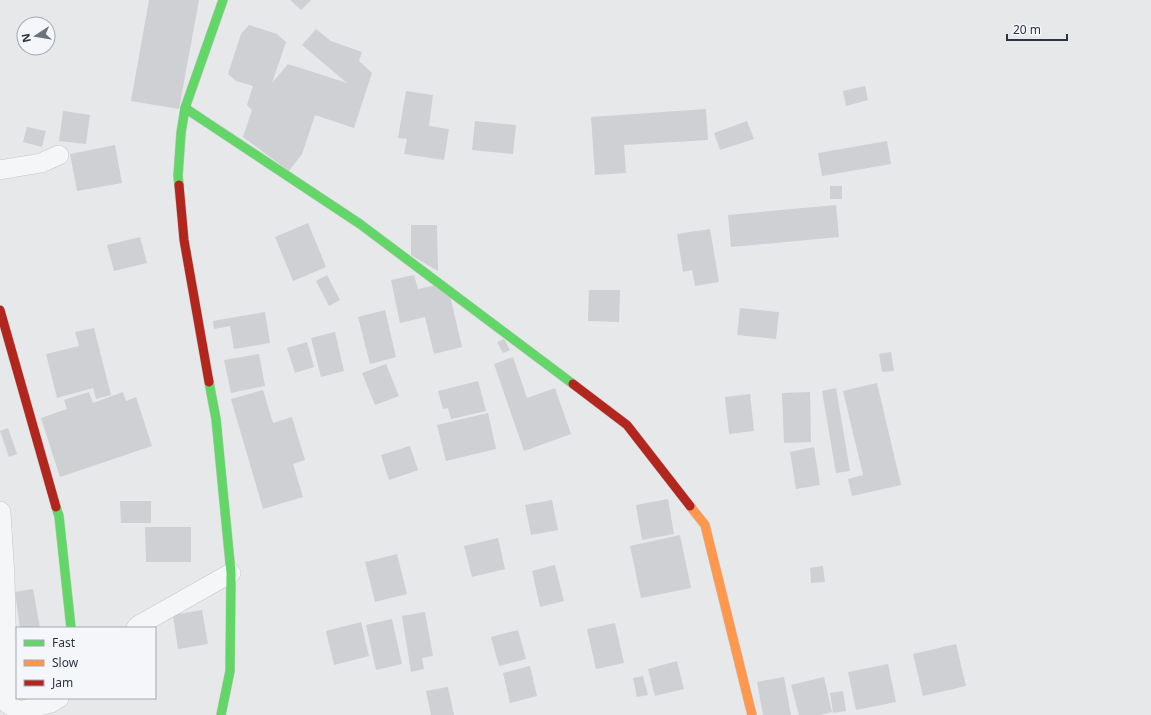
<svg xmlns="http://www.w3.org/2000/svg" width="1151" height="715" viewBox="0 0 1151 715" font-family="'Noto Sans',sans-serif">
  <style>
    .building { fill: #ced0d3 }
    .lines { fill: none; stroke-linecap: round; stroke-linejoin: round }
    .street-casing { stroke: #c4c6c8; stroke-width: 20 }
    .fast-casing { stroke: #c4c6c8; stroke-width: 10 }
    .slow-casing { stroke: #c4c6c8; stroke-width: 10 }
    .jam-casing { stroke: #c4c6c8; stroke-width: 10 }
    .street { stroke: #f5f6f7; stroke-width: 19 }
    .fast { stroke: #63d668; stroke-width: 9 }
    .slow { stroke: #ff974d; stroke-width: 9 }
    .jam { stroke: #b3261e; stroke-width: 9 }
  </style>
  <rect width="100%" height="100%" fill="#e6e8ea"/>
  <g class="building">
    <path d="M149,0h50l-20,109 -48,-8z"/>
    <path d="M290,0h21l-10,10z"/>
    <path d="M249,25l28,9 9,8 -14,41 16,-19 59,19 -45,-38 14,-16 15,12 31,11 -3,9 13,12 -18,55 -39,-13 -13,39 -13,17 -46,-34 9,-27 -5,-5 6,-19 -17,-5 -8,-7 13,-40z"/>
    <path d="M865,86l3,14 -22,6 -3,-15z"/>
    <path d="M406,91l27,4 -4,31 20,3 -5,31 -40,-6 3,-15 -9,-1z"/>
    <path d="M706,109l2,31 -84,5 2,28 -31,2 -4,-58z"/>
    <path d="M63,111l27,4 -4,29 -27,-3z"/>
    <path d="M475,121l41,4 -3,29 -41,-4z"/>
    <path d="M747,121l7,18 -34,11 -6,-17z"/>
    <path d="M27,127l19,4 -4,16 -19,-5z"/>
    <path d="M887,141l4,23 -69,12 -4,-23z"/>
    <path d="M115,145l7,38 -45,8 -7,-37z"/>
    <rect x="830" y="186" width="12" height="13"/>
    <path d="M836,205l3,32 -108,10 -3,-32z"/>
    <path d="M308,223l18,44 -33,14 -18,-44z"/>
    <path d="M411,225h26l1,46 -27,-16z"/>
    <path d="M710,229l9,53 -24,4 -3,-16 -9,2 -6,-38z"/>
    <path d="M140,237l7,26 -33,8 -7,-26z"/>
    <path d="M327,275l13,25 -11,6 -13,-25z"/>
    <path d="M414,275l4,14 29,-6 15,64 -28,7 -9,-37 -25,6 -9,-43z"/>
    <path d="M589,290h31l-1,32 -31,-1z"/>
    <path d="M740,308l39,4 -3,27 -39,-4z"/>
    <path d="M385,310l11,47 -26,7 -12,-47z"/>
    <path d="M265,312l5,31 -36,6 -4,-23 -16,3 -1,-8z"/>
    <path d="M94,328l17,67 -15,4 -3,-11 -36,10 -11,-44 33,-8 -4,-14z"/>
    <path d="M335,332l9,39 -23,6 -10,-39z"/>
    <path d="M504,339l6,11 -7,3 -6,-11z"/>
    <path d="M307,342l7,25 -19,6 -8,-25z"/>
    <path d="M891,352l3,19 -12,1 -3,-18z"/>
    <path d="M259,354l6,32 -34,7 -7,-33z"/>
    <path d="M513,357l14,41 28,-10 16,46 -47,17 -30,-87z"/>
    <path d="M386,364l13,32 -24,9 -13,-32z"/>
    <path d="M478,381l8,30 -35,8 -3,-11 -5,1 -5,-18z"/>
    <path d="M877,383l24,102 -49,11 -4,-17 15,-4 -20,-84z"/>
    <path d="M836,388l14,83 -14,2 -14,-82z"/>
    <path d="M263,390l10,33 19,-6 13,43 -12,4 10,33 -40,12 -32,-110z"/>
    <path d="M89,392l4,11 30,-11 3,9 10,-4 16,49 -92,31 -19,-59 26,-9 -3,-9z"/>
    <path d="M810,392l1,50 -27,1 -2,-50z"/>
    <path d="M750,394l4,37 -25,3 -4,-37z"/>
    <path d="M488,413l8,36 -50,12 -9,-36z"/>
    <path d="M8,428l9,26 -8,3 -9,-26z"/>
    <path d="M410,446l8,24 -29,10 -8,-25z"/>
    <path d="M814,447l6,38 -24,4 -6,-37z"/>
    <path d="M668,499l6,35 -32,6 -6,-35z"/>
    <path d="M552,500l6,30 -27,5 -6,-30z"/>
    <path d="M120,501h31v22h-30z"/>
    <path d="M145,527h46v35h-45z"/>
    <path d="M680,535l11,53 -50,10 -11,-52z"/>
    <path d="M498,538l7,31 -33,8 -8,-31z"/>
    <path d="M397,554l10,40 -32,8 -10,-40z"/>
    <path d="M555,565l9,36 -24,6 -8,-36z"/>
    <path d="M823,566l2,16 -14,1 -1,-15z"/>
    <path d="M33,589l7,39h-20l-5,-36z"/>
    <path d="M202,610l6,34 -30,5 -5,-34z"/>
    <path d="M425,612l8,44 -11,2 2,11 -13,3 -9,-56z"/>
    <path d="M392,619l10,45 -26,6 -10,-45z"/>
    <path d="M361,622l8,34 -35,9 -8,-34z"/>
    <path d="M615,623l9,40 -28,6 -9,-40z"/>
    <path d="M518,630l8,29 -27,7 -8,-29z"/>
    <path d="M956,644l10,42 -43,10 -10,-42z"/>
    <path d="M677,661l7,28 -29,7 -7,-27z"/>
    <path d="M888,664l8,38 -40,8 -8,-38z"/>
    <path d="M530,666l7,30 -27,7 -7,-30z"/>
    <path d="M643,676l5,19 -11,2 -4,-19z"/>
    <path d="M784,677l7,38h-28l-6,-33z"/>
    <path d="M824,677l8,35 -11,3h-22l-8,-30z"/>
    <path d="M448,687l6,28h-23l-5,-24z"/>
    <path d="M843,691l3,20 -13,2 -3,-20z"/>
  </g>
  <g class="lines">
    <g class="street-casing">
      <g id="street">
        <path d="M0,170l41,-7 18,-8"/>
        <path d="M0,511l1,1 4,66 3,126 11,7 32,-8 8,-5"/>
        <path d="M136,628l3,-3 92,-52"/>
      </g>
    </g>
    <g class="fast-casing">
      <g id="fast">
        <path d="M185,108l175,116 213,160"/>
        <path d="M179,185l-1,-9 3,-43 4,-25 38,-108"/>
        <path d="M209,382l7,37 15,154 -1,98 -9,44"/>
        <path d="M56,507l3,9 12,112"/>
      </g>
    </g>
    <g class="slow-casing">
      <path id="slow" d="M690,506l15,19 47,190"/>
    </g>
    <g class="jam-casing">
      <g id="jam">
        <path d="M179,185l5,55 25,142"/>
        <path d="M0,310l56,197"/>
        <path d="M573,384l54,41 63,81"/>
      </g>
    </g>
    <use href="#street" class="street"/>
    <use href="#fast" class="fast"/>
    <use href="#slow" class="slow"/>
    <use href="#jam" class="jam"/>
  </g>
  <rect x="16" y="627" width="140" height="72" fill="#f4f6f9" stroke="#a4a8b1"/>
  <rect x="24" y="640" width="20" height="6" fill="#63d668" stroke="#a4a8b1"/>
  <text x="52" y="647" font-size="12" fill="#2b3445">Fast</text>
  <rect x="24" y="660" width="20" height="6" fill="#ff974d" stroke="#a4a8b1"/>
  <text x="52" y="667" font-size="12" fill="#2b3445">Slow</text>
  <rect x="24" y="680" width="20" height="6" fill="#b3261e" stroke="#a4a8b1"/>
  <text x="52" y="687" font-size="12" fill="#2b3445">Jam</text>
  <g transform="translate(36 36) rotate(258)"><circle r="19" fill="#f4f6f9" stroke="#a4a8b1"/>
  <path d="M0-3L7 15L0 10L-7 15Z" fill="#6c737f"/>
  <text y="-6" font-size="11" font-weight="bold" text-anchor="middle" fill="#2b3445">N</text>
  </g>
  <path d="M1007 34v6h60v-6" fill="none" stroke="#2b3445" stroke-width="2"/>
  <text x="1013" y="34" font-size="12" fill="#2b3445" stroke="#f4f6f9" stroke-width="3" paint-order="stroke">20 m</text>
</svg>
